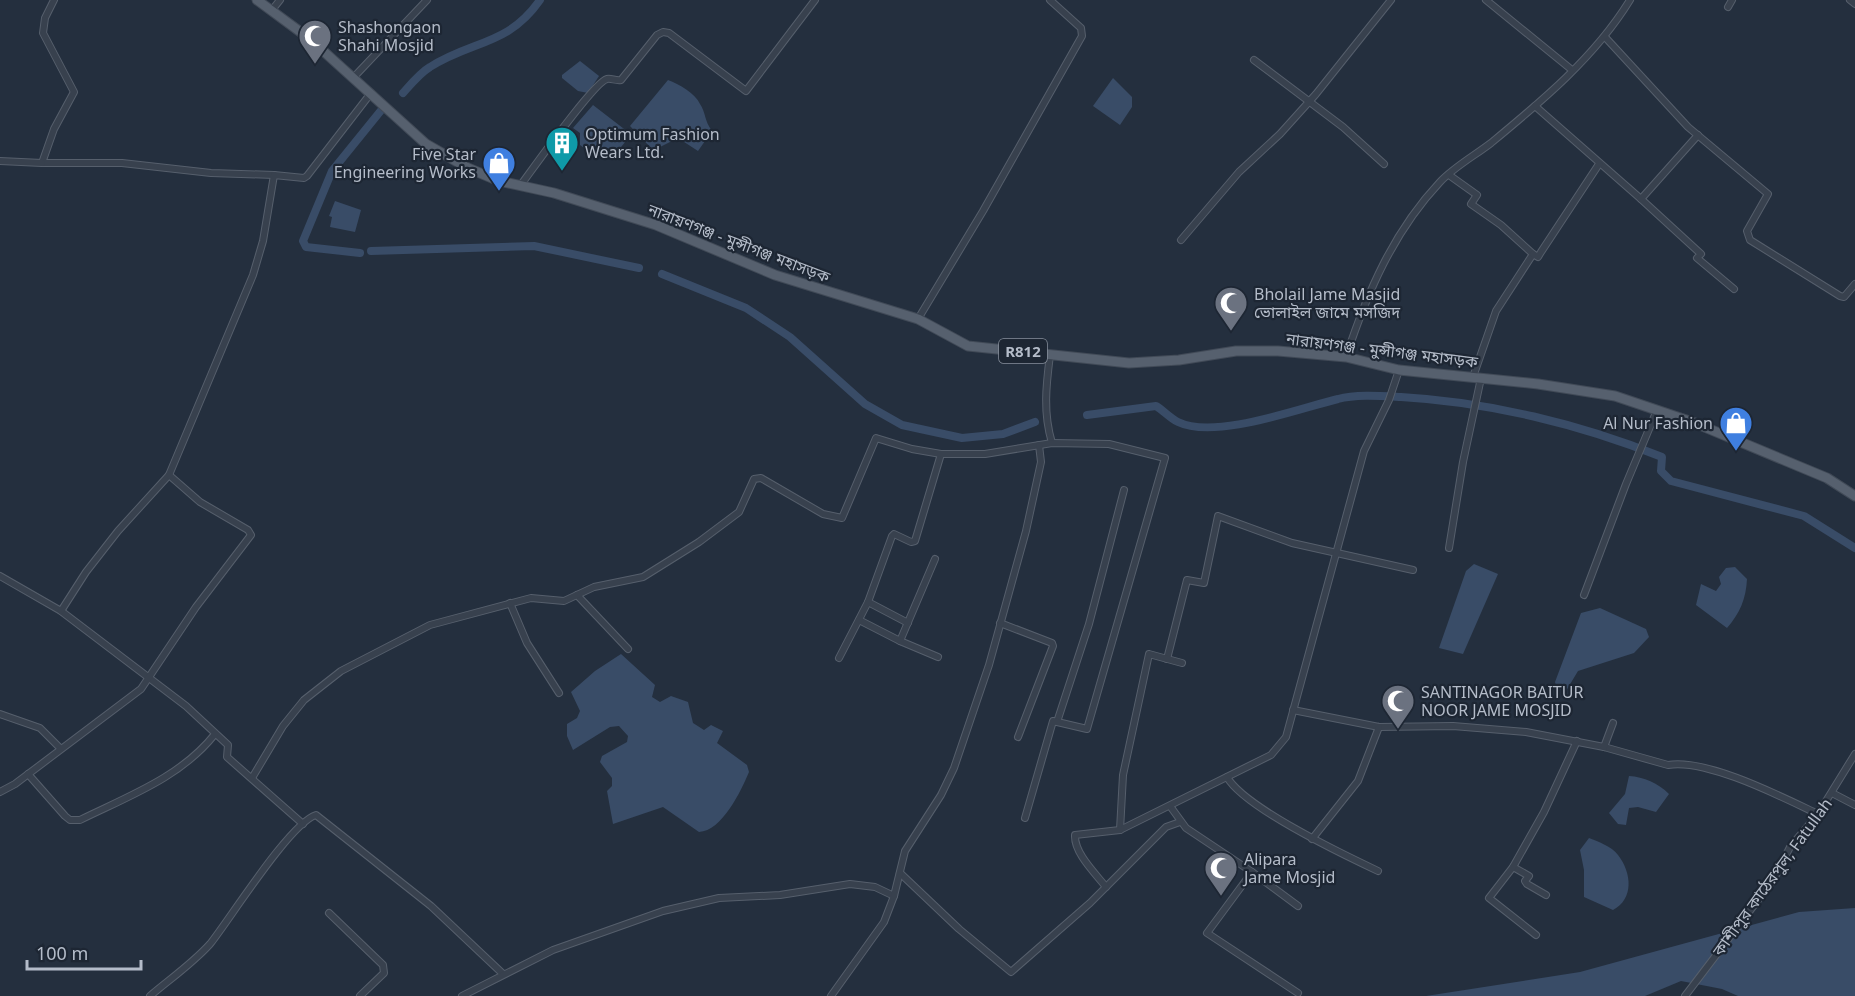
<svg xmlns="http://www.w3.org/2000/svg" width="1855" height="996" viewBox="0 0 1855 996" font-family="'Noto Sans','Noto Sans Bengali',sans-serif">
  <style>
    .water { fill: #394c67 }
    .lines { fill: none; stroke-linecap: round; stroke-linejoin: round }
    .canal { stroke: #394c67; stroke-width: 8 }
    .street-casing { stroke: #565f6c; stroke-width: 8 }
    .primary-casing { stroke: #414a57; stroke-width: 11 }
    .street { stroke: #38414e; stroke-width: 6 }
    .primary { stroke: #56606e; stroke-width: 9 }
    .labels { text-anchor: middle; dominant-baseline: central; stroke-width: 4.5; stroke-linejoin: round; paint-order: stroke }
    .shield { fill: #1d2633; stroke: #878f9c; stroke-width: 1.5 }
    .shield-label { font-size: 15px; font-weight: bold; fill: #b4bcc9 }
    .poi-label { font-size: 16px; fill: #b4bcc9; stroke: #1d2633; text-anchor: start }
    .street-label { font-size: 16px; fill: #b4bcc9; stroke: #1d2633 }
  </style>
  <rect width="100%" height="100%" fill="#242f3e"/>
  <g class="water">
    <path d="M580,61l19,15 -11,17 -10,-2 -16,-13v-3z"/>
    <path d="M1113,78l19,19v10l-12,18 -27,-19z"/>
    <path d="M668,80c11,4 27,13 32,24 6,9 4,16 12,27l-14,20 -20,-13 -20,10h-7l-21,-22z"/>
    <path d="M593,105l35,27 -2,9 -15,18 -19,-11 -4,3 -8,-6v-12l-7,-5z"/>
    <path d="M335,201l26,9 -6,22 -25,-5 2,-10 -3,-1z"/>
    <path d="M1474,564l24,10 -35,80 -24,-6 27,-77z"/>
    <path d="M1735,567l12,12c-1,20 -7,34 -20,49l-31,-23 5,-21 15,7 5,-7 -2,-7 7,-9z"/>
    <path d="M1600,608l46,21 3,8 -15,16 -56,18 -12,20 -9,-2 -2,-7 26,-69z"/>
    <path d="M621,654l34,31 -3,12 8,5 11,-6 17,6 5,21 11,7 7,-5 12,6 -6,12 30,22 2,7c-8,19 -27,59 -50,60l-36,-25 -50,17 -6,-33 5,-5v-8l-12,-16 2,-6 25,-14 1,-6 -9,-10 -9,1 -37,23 -6,-14v-12l10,-6 3,-7 -9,-19 24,-21z"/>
    <path d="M1629,776c15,1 29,7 40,18l-13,18 -18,-5 -9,1 -3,17 -8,-1 -9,-11 16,-19z"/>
    <path d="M1589,838c10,4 22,8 29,17 14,18 16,44 -5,55l-29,-13v-27l-4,-20z"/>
    <path d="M1855,908v88h-117l-16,-7 -41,-8 -36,15h-219l154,-24 219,-60z"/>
  </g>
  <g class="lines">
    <g class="canal">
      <path d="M403,93c8,-9 17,-20 27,-26 42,-27 78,-21 110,-67"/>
      <path d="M371,251l163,-5 105,22"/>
      <path d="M360,253l-54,-6 -3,-6 29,-70 51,-63"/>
      <path d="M662,274l84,34 44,29 75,67 37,21 60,13 41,-4 32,-12"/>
      <path d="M1087,415l69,-9c8,5 14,12 22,16 37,18 122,-14 160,-23 18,-5 44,-3 63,-2 88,5 179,27 261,60l-1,14 10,10 133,35 51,32"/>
    </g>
    <g class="street-casing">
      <g id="street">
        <path d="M54,0l-9,18 -2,15 31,59 -20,37 -12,34h80l89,10 63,2"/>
        <path d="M1486,0l86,70"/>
        <path d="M1850,0l5,4"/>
        <path d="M1728,7l4,-7"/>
        <path d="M272,10l8,-10"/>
        <path d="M1605,37l83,90 80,67 -21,37 3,9 90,56 4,1 11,-13"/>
        <path d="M1254,60l89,67 41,37"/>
        <path d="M353,78l74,-78"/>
        <path d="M1535,106l106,93"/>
        <path d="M1698,135l-57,64 60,55 -4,4 37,31"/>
        <path d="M0,161l42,2"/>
        <path d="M1449,175l28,20 -6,9 30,21 32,29 -37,57 -23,66"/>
        <path d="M520,186c12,-16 74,-104 87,-107 4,-1 9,2 14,1l36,-45 6,-3 6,1 77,58 69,-91"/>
        <path d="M1181,240l58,-68 41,-38 36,-40 75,-94"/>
        <path d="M1533,254l5,3 3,-5 58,-88"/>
        <path d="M918,319l65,-108 99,-175 -1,-8 -31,-28"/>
        <path d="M1050,355c-4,31 -7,58 2,88"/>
        <path d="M1346,357c21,-64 47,-125 94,-175 14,-15 34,-26 51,-39 51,-42 104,-86 139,-143"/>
        <path d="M1449,548l14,-86 18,-84"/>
        <path d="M0,576l61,35 125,95 42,39 -1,12 76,67"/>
        <path d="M577,595l51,54"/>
        <path d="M1584,595l42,-111 31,-74"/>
        <path d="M868,602l40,21"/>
        <path d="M510,603l17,40 32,50"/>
        <path d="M61,611l25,-39 32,-41 51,-56"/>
        <path d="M859,620l41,21 35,-82"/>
        <path d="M1000,623l52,20 1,3 -35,91"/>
        <path d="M900,641l38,16"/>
        <path d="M839,658l29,-56 24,-66 2,-2 17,8 4,-1 26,-87"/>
        <path d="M1167,659l20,-79 17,3 14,-67 74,27 121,27"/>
        <path d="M1293,710l86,17 74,-1 73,6 78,15 64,18c38,-7 114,32 150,49"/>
        <path d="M0,714l40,14 20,20"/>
        <path d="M1057,722l32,-98 35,-134"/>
        <path d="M1604,747l9,-24"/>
        <path d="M28,774l37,42 5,4h10c49,-24 101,-43 135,-86"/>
        <path d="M1227,777c17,30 117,78 151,94"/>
        <path d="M252,778l31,-52 21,-26 37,-29 89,-46 101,-27 33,3 30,-14 49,-10 56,-35 40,-30 15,-33 7,-1 62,36 19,4 34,-80 36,11 29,5h44l67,-11 57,1 56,14 -78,271 -34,-8 -28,97"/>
        <path d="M0,792l15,-8 126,-95 55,-82 55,-72 -3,-5 -48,-28 -31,-27 84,-200 10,-34 11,-66 30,3 3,-2 64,-83"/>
        <path d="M1832,793l23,12"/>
        <path d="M1170,806l16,22 66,44 -45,61 91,60"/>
        <path d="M1120,830l3,-55 26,-121 33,9"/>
        <path d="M1312,839l46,-58 21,-54"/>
        <path d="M1513,867l16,9 -4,5 2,3 19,11"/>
        <path d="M1252,872l46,34"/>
        <path d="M900,873l59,56 52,43 79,-69 76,-76 14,-5"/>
        <path d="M1106,887c-11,-14 -32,-34 -31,-52l45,-5 151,-75 15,-18 78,-286 25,-51 10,-30"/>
        <path d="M329,913l54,52 1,8 -24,23"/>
        <path d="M1536,935l-47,-37 24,-31 31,-55 33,-71"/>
        <path d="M150,996c20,-17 43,-33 60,-52 20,-25 80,-121 106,-129l115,91 71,67"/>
        <path d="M462,996l91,-46 110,-39 56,-13 61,-3 70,-11 25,3 19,9"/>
        <path d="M831,996l53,-74 10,-26 11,-45 36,-56 13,-27 35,-103 37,-134 15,-69 -2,-17"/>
        <path d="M1685,996l89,-117 16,-32 28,-33 37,-60"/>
      </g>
    </g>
    <g class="primary-casing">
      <path id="primary" d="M257,0l53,39 116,105 42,24 31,13 55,12 102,32 119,50 143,44 50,27 161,17 50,-3 57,-9h42l68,6 53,13 139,14 77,12 80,27 132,55 28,18"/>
    </g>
    <use href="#street" class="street"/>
    <use href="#primary" class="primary"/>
  </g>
  <defs>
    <g id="mosque-pin" transform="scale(1.725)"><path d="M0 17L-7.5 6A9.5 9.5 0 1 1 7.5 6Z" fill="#6b7280" stroke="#1d2633"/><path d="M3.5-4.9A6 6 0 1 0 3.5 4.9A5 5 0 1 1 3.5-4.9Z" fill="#fff"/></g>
    <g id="building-pin" transform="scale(1.725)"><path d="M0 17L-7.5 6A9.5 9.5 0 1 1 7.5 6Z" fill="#0f9aa8" stroke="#1d2633"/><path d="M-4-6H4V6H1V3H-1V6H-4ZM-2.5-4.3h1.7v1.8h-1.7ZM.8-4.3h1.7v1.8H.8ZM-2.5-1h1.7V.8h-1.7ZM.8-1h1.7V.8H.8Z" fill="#fff"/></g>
    <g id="shop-pin" transform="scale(1.725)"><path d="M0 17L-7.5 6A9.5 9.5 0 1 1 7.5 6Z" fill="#3f7fe0" stroke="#1d2633"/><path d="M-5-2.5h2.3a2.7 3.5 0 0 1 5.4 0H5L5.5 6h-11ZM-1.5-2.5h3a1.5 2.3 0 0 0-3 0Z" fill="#fff"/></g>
  </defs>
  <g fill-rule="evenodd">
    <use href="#mosque-pin" x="315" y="36"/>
    <use href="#building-pin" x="562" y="143"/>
    <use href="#shop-pin" x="499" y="163"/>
    <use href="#mosque-pin" x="1231" y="303"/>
    <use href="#shop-pin" x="1736" y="423"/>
    <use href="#mosque-pin" x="1398" y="701"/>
    <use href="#mosque-pin" x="1221" y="868"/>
  </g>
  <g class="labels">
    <rect class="shield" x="999" y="339" width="48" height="24" rx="4.5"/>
    <g class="shield-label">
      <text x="1023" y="351">R812</text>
    </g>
    <g class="poi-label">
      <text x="338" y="27">Shashongaon<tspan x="338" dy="18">Shahi Mosjid</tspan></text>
      <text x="585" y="134">Optimum Fashion<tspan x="585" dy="18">Wears Ltd.</tspan></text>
      <text x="476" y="154" text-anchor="end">Five Star<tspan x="476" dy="18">Engineering Works</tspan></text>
      <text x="1254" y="294">Bholail Jame Masjid<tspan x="1254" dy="18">ভোলাইল জামে মসজিদ</tspan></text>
      <text x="1713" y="423" text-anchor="end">Al Nur Fashion</text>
      <text x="1421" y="692">SANTINAGOR BAITUR<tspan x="1421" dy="18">NOOR JAME MOSJID</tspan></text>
      <text x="1244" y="859">Alipara<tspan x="1244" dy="18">Jame Mosjid</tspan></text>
    </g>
    <g class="street-label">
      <text transform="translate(739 243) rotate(21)">নারায়ণগঞ্জ - মুন্সীগঞ্জ মহাসড়ক</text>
      <text transform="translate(1382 350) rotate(7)">নারায়ণগঞ্জ - মুন্সীগঞ্জ মহাসড়ক</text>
      <text transform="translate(1772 877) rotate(-54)">কাশীপুর কাঠেরপুল, Fatullah</text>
    </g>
  </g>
  <path d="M27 960v9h114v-9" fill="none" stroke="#b4bcc9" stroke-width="3"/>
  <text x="36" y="960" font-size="18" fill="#b4bcc9" stroke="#1d2633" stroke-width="4.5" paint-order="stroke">100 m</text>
</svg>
